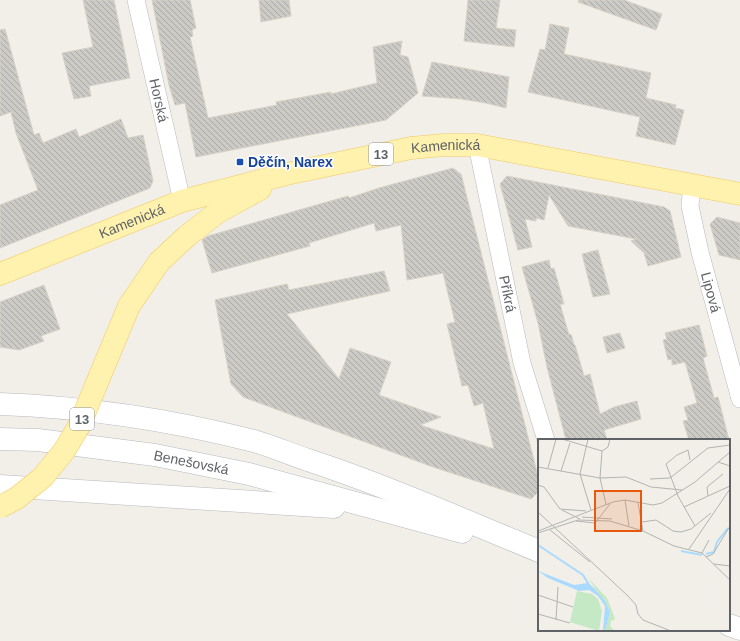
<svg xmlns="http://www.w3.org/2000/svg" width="740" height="641" viewBox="0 0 740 641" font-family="Helvetica,sans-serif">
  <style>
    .building { fill: url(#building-back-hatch); stroke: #d6d1c6 }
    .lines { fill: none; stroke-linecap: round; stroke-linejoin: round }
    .street-casing { stroke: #b5b8bc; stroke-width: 18 }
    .secondary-casing { stroke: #b6babf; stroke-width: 23 }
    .primary-casing { stroke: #f2c960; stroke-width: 23 }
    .street { stroke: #fff; stroke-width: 17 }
    .secondary { stroke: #fff; stroke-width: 22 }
    .primary { stroke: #fff2af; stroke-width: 22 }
    .primary-bridge-casing { stroke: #f2c960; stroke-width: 23; stroke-linecap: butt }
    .primary-bridge { stroke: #fff2af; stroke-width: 22 }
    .transit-dot { fill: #1a4fb4; stroke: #fff; stroke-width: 1.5 }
    .labels { text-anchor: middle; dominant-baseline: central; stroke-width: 3; stroke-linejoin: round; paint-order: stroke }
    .shield { fill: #fff; stroke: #8f9295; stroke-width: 1 }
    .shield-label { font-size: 13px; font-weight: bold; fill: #5f6368 }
    .street-label { font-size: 14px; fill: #5f6368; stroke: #fff }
    .transit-label { font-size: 14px; font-weight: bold; fill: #164399; stroke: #fff; text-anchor: start }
    .inset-river { fill: none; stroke: #aadaff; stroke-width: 2 }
    .inset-road { fill: none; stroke: #b3b3b1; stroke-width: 1 }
    .view { fill: #e8590c; fill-opacity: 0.15; stroke: #e8590c; stroke-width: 2 }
    .inset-edge { fill: none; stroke: #5f6368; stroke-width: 2 }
  </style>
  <defs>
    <pattern id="building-back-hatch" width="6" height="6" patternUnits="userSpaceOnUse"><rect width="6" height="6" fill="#cccac5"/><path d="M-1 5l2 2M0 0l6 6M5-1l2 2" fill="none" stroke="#a9a8a4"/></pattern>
  </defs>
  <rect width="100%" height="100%" fill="#f1efe8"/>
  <g class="building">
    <path d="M83,0h31l16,78 -41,8 2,10 -17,3 -12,-46 31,-6z"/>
    <path d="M152,0h38l6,28 -4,2 1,6 -3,1 18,81 69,-13 -1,-3 55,-10v2l46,-11 -4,-36 29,-6 -2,14 8,2 10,36 -32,27 -190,37 -11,-54 -10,2 -6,-20z"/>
    <path d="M259,0h30l2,16 -30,6z"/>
    <path d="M468,0h32l-4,28 20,2 -2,17 -50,-6z"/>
    <path d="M579,0h45l38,14 -6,16 -78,-28z"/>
    <path d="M550,24l19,4 -5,26 87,19 -5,25 30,7 -1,3 9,2 -9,35 -39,-9 4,-19 -112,-25 12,-43 5,1z"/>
    <path d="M5,29l29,106 5,-2 4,10 33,-14 3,8 42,-18 7,19 15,-3 10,46 -3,7 -150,60v-43l38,-15 -22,-57 -5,-21 -11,4v-86z"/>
    <path d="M432,62l77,15 -3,31 -20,-5 -25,-4 -39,-3z"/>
    <path d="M453,168l8,6 78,306v11l-8,8 -98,-32 -190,-70 -12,-13 -16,-84 72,-16 2,6 95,-19 6,20 -103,23 52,65 11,-31 41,14 -12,33 62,22 -21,8 74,24 -11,-46 -9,3 -6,-21 -6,1 -15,-62 8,-2 -12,-49 -36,7 -6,-55 -25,6 -2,-8 -65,20 1,3 -98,27 -10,-33 6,-4 140,-40 1,2 30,-10z"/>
    <path d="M507,176l157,31 6,4 11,46 -33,9 -4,-13 -13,-12 5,-2 -68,-13 -19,-31 -5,25 -8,-2v3l-11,-2 7,28 -14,3 -18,-66z"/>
    <path d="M717,217l23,6v37l-21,-5 -9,-31z"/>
    <path d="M598,250l12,44 -17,3 -11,-43z"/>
    <path d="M549,260l2,9 3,-1 10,36h-4l9,31 2,-1 3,11h1l9,31 6,-2 10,40 14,-7 23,-6 4,18 -37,11 3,10h-41l-19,-73 -9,-44 -16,-56z"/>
    <path d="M44,285l16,44 -19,7 3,5 -25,9 -19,-3v-45z"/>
    <path d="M699,325l8,31 -4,2 11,40 4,-1 11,43h-40l-6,-19 5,-1 -4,-13 13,-4 -12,-41 -13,3v-6l-4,1 -5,-20 4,-1 -2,-6z"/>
    <path d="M620,333l5,15 -18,5 -4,-16z"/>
  </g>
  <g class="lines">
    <g class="street-casing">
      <g id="street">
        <path id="s1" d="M136,0l46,201"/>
        <path id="s2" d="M477,145l45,218 24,77"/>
        <path id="s3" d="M692,184l-2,22 10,46 40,147"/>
      </g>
    </g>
    <g class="secondary-casing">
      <g id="secondary">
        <path d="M0,404c85,3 171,16 254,37 18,5 36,13 54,19 79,26 155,60 231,91"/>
        <path id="s4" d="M0,439l38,1 117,15 94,19 213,58"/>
        <path d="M0,486l334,21"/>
        <path d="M729,625l11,4"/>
      </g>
    </g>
    <g class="primary-casing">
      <g id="primary">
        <path id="s5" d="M0,274l182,-73 104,-27 125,-26 33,-3h33l263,49"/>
        <path d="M129,306l30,-44 28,-26 31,-24 42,-23"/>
      </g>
    </g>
    <use href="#street" class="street"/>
    <use href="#secondary" class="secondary"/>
    <use href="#primary" class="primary"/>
    <g class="primary-bridge-casing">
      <path id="primary-bridge" d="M0,507l17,-9 26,-21 21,-26 15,-25 50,-120"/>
    </g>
    <use href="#primary-bridge" class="primary-bridge"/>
  </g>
  <rect class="transit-dot" x="236" y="158" width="8" height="8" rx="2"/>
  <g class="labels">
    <g class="shield">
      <rect x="369" y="143" width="24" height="22" rx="3"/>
      <rect x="70" y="408" width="24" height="22" rx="3"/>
    </g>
    <g class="shield-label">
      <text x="381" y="154">13</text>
      <text x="82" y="419">13</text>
    </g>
    <g class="street-label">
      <text stroke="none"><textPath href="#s1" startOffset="103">Horská</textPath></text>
      <text stroke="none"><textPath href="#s5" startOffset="466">Kamenická</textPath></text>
      <text stroke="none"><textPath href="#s5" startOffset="142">Kamenická</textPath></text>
      <text stroke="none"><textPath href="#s3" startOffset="111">Lipová</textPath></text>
      <text stroke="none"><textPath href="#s2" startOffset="152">Příkrá</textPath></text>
      <text stroke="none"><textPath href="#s4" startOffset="193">Benešovská</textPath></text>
    </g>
    <g class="transit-label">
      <text x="248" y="162">Děčín, Narex</text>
    </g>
  </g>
  <g transform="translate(538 439)">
    <rect width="192" height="192" fill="#f1efe8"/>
    <path d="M50,139l19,20 8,21 -4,2 -1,5 5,5h-10l5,-19 -2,-5z" fill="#c5e8c5"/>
    <path d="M39,152l15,3 6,5 4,12 -3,20 -29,-9z" fill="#c5e8c5"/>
    <path d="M0,132l36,14 14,-2 6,5 11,13 5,11 -5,19h-2l2,-25 -7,-10 -9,-6 -10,1 -31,-13z" fill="#aadaff"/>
    <path class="inset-river" d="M0,106l45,30 6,10M143,112l21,4M168,115l8,-2 3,-10 11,-14"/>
    <path class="inset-road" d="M24,0l40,12M50,0l-8,35 11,36M152,21l-2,-10 -11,5 -11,9 12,32 17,30M180,23l12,4M0,28l62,11 26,-1 25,10 31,3M10,29l8,-29M23,32l9,-28M112,40l20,-1 38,-30 22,-3M0,46l6,2 16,22 26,2M170,57l-1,-9 16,-13M87,61l4,26M100,64l5,28M68,65l-6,-26 2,-27 6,-4 2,-8M146,68l46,-21M24,71l18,9M0,73l90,84 8,9 2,9 5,6 28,11M44,78l30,2M38,82l19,2 15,-19M104,83l14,-2 17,11 8,1 10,-3 20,-16M12,91l40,32M0,92l75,-29 12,-2 28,5 9,-2 33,-21 35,-30M0,94l40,-13 32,1 33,10 31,15 28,7 28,27M151,110l41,-60M164,114l7,-13M168,118l7,-3 17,-28M176,125l16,2M0,156l35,12M0,175l32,9M18,181l2,-33"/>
    <path class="view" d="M57,52h46v40h-46z"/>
    <rect width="192" height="192" class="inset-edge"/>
  </g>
</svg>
